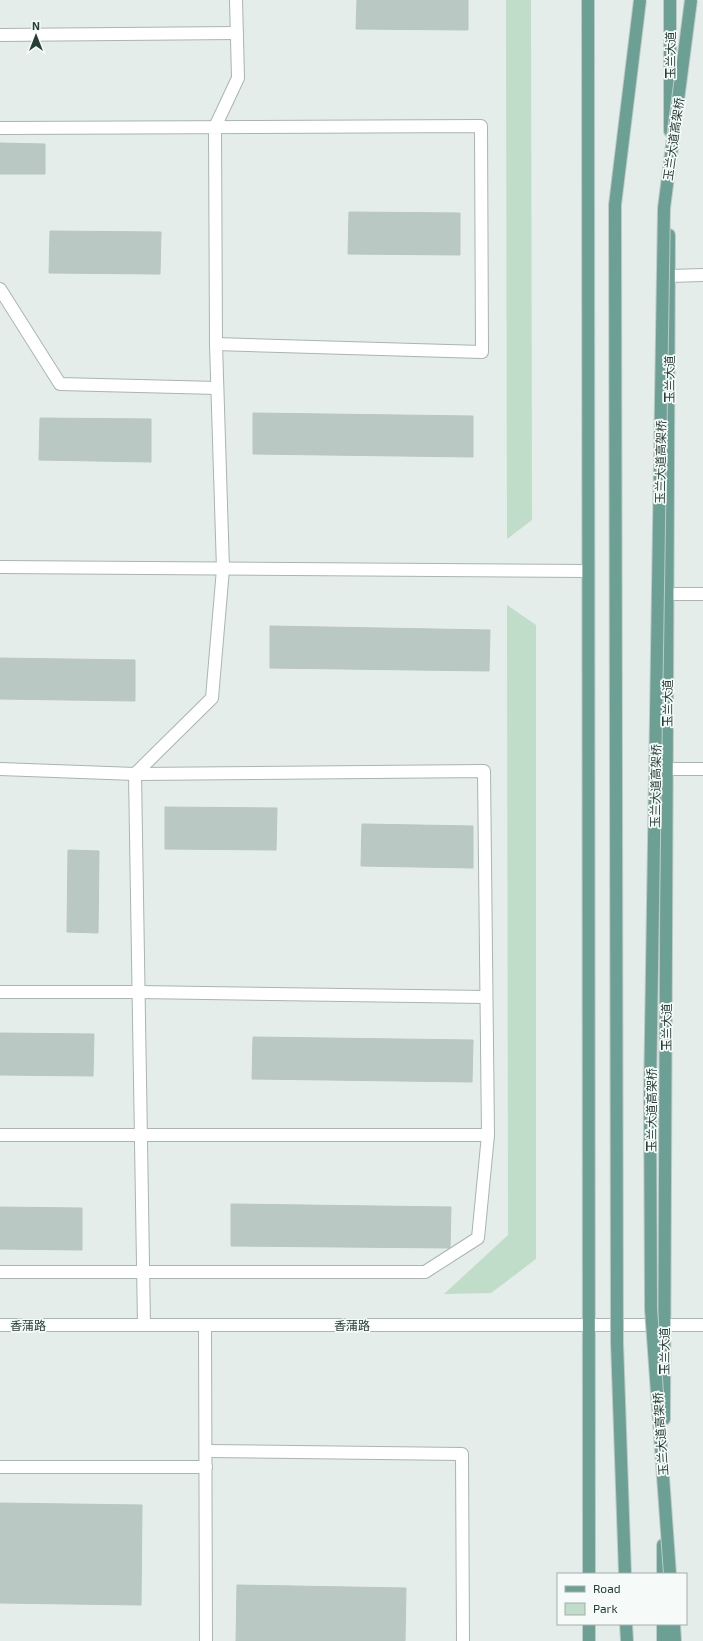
<svg xmlns="http://www.w3.org/2000/svg" width="703" height="1641" viewBox="0 0 703 1641" font-family="'Exo 2','Noto Sans SC',sans-serif">
  <style>
    .green { fill: #bfddc8 }
    .building { fill: #bac8c3; stroke: #b8c7c1 }
    .lines { fill: none; stroke-linecap: round; stroke-linejoin: round }
    .lane-casing { stroke: #a8b5b1; stroke-width: 14 }
    .street-casing { stroke: #a8b5b1; stroke-width: 14 }
    .secondary-casing { stroke: #a4b9b2; stroke-width: 14 }
    .primary-casing { stroke: #c2c9c7; stroke-width: 14 }
    .lane { stroke: #fff; stroke-width: 12 }
    .street { stroke: #fff; stroke-width: 12 }
    .secondary { stroke: #fff; stroke-width: 12 }
    .primary { stroke: #6ca094; stroke-width: 12 }
    .primary-bridge-casing { stroke: #c2c9c7; stroke-width: 14; stroke-linecap: butt }
    .primary-bridge { stroke: #6ca094; stroke-width: 12 }
    .labels { text-anchor: middle; dominant-baseline: central; stroke-width: 3.5; stroke-linejoin: round; paint-order: stroke }
    .street-label { font-size: 12px; fill: #253e38; stroke: #f6faf8 }
  </style>
  <rect width="100%" height="100%" fill="#e5edea"/>
  <g class="green">
    <path d="M506,0h25l1,520 -25,19z"/>
    <path d="M507,605l29,20v634l-45,34 -47,1 64,-59z"/>
  </g>
  <g class="building">
    <path d="M357,0h111v30l-112,-1z"/>
    <path d="M0,143l45,1v30h-45z"/>
    <path d="M349,212l111,1v42l-112,-1z"/>
    <path d="M50,231l111,1 -1,42 -111,-1z"/>
    <path d="M253,413l220,3v41l-220,-3z"/>
    <path d="M40,418l111,1v43l-112,-2z"/>
    <path d="M270,626l220,4 -1,41 -219,-3z"/>
    <path d="M0,658l135,2v41l-135,-2z"/>
    <path d="M165,807l112,1 -1,42 -111,-1z"/>
    <path d="M362,824l111,2v42l-112,-2z"/>
    <path d="M68,850l31,1 -1,82 -31,-1z"/>
    <path d="M0,1033l94,1 -1,42 -93,-1z"/>
    <path d="M253,1037l220,3 -1,42 -220,-3z"/>
    <path d="M231,1204l220,3 -1,41 -219,-2z"/>
    <path d="M0,1207l82,1v42l-82,-1z"/>
    <path d="M0,1503l142,2 -1,100 -141,-2z"/>
    <path d="M237,1585l169,3 -1,53h-169z"/>
  </g>
  <g class="lines">
    <g class="lane-casing">
      <g id="lane">
        <path d="M0,35l237,-2"/>
        <path d="M0,128l481,-2 1,226 -266,-8 -1,-217 23,-49 -2,-78"/>
        <path d="M669,276l34,-1"/>
        <path d="M0,289l60,95 157,4"/>
        <path d="M667,594h36"/>
        <path d="M0,769l135,5 77,-76 11,-129 -7,-225"/>
        <path d="M667,769h36"/>
        <path d="M0,992h138l348,5"/>
        <path d="M0,1135h488l-4,-364 -349,3 9,551"/>
        <path d="M0,1272h425l53,-34 10,-103"/>
        <path d="M205,1325l1,316"/>
        <path d="M206,1451l256,3 1,187"/>
        <path d="M0,1467h206"/>
      </g>
    </g>
    <g class="street-casing">
      <path id="street" d="M0,567l588,4"/>
    </g>
    <g class="secondary-casing">
      <path id="secondary" d="M0,1325h703"/>
    </g>
    <g class="primary-casing">
      <g id="primary">
        <path d="M588,0l1,1574"/>
        <path d="M670,131v-131"/>
        <path d="M664,1419l5,-1184"/>
        <path d="M663,1574v-29"/>
        <path d="M589,1624v17"/>
        <path d="M626,1624l1,17"/>
        <path d="M674,1624l1,17"/>
        <path d="M663,1641v-17"/>
      </g>
    </g>
    <use href="#lane" class="lane"/>
    <use href="#street" class="street"/>
    <use href="#secondary" class="secondary"/>
    <use href="#primary" class="primary"/>
    <g class="primary-bridge-casing">
      <g id="primary-bridge">
        <path d="M625,1574l-8,-231 -2,-1138 25,-205"/>
        <path d="M670,1574l-19,-265 -1,-215 14,-886 27,-208"/>
      </g>
    </g>
    <use href="#primary-bridge" class="primary-bridge"/>
  </g>
  <g class="labels">
    <g class="street-label">
      <text transform="translate(670 55) rotate(-90)">玉兰大道</text>
      <text transform="translate(673 139) rotate(-82)">玉兰大道高架桥</text>
      <text transform="translate(669 379) rotate(-90)">玉兰大道</text>
      <text transform="translate(660 462) rotate(-89)">玉兰大道高架桥</text>
      <text transform="translate(667 703) rotate(-90)">玉兰大道</text>
      <text transform="translate(655 786) rotate(-89)">玉兰大道高架桥</text>
      <text transform="translate(666 1027) rotate(-90)">玉兰大道</text>
      <text transform="translate(651 1110) rotate(-90)">玉兰大道高架桥</text>
      <text x="28" y="1325">香蒲路</text>
      <text x="352" y="1325">香蒲路</text>
      <text transform="translate(664 1351) rotate(-90)">玉兰大道</text>
      <text transform="translate(660 1434) rotate(-94)">玉兰大道高架桥</text>
    </g>
  </g>
  <rect x="557" y="1573" width="130" height="52" fill="#f6faf8" stroke="#a2afab"/>
  <rect x="565" y="1586" width="20" height="6" fill="#6ca094" stroke="#a2afab"/>
  <text x="593" y="1593" font-size="12" fill="#253e38">Road</text>
  <rect x="565" y="1603" width="20" height="12" fill="#bfddc8" stroke="#a2afab"/>
  <text x="593" y="1613" font-size="12" fill="#253e38">Park</text>
  <g transform="translate(36 36)" stroke="#f6faf8" stroke-width="3" paint-order="stroke">
  <path d="M0-3L7 15L0 10L-7 15Z" fill="#253e38"/>
  <text y="-6" font-size="11" font-weight="bold" text-anchor="middle" fill="#253e38">N</text>
  </g>
</svg>
